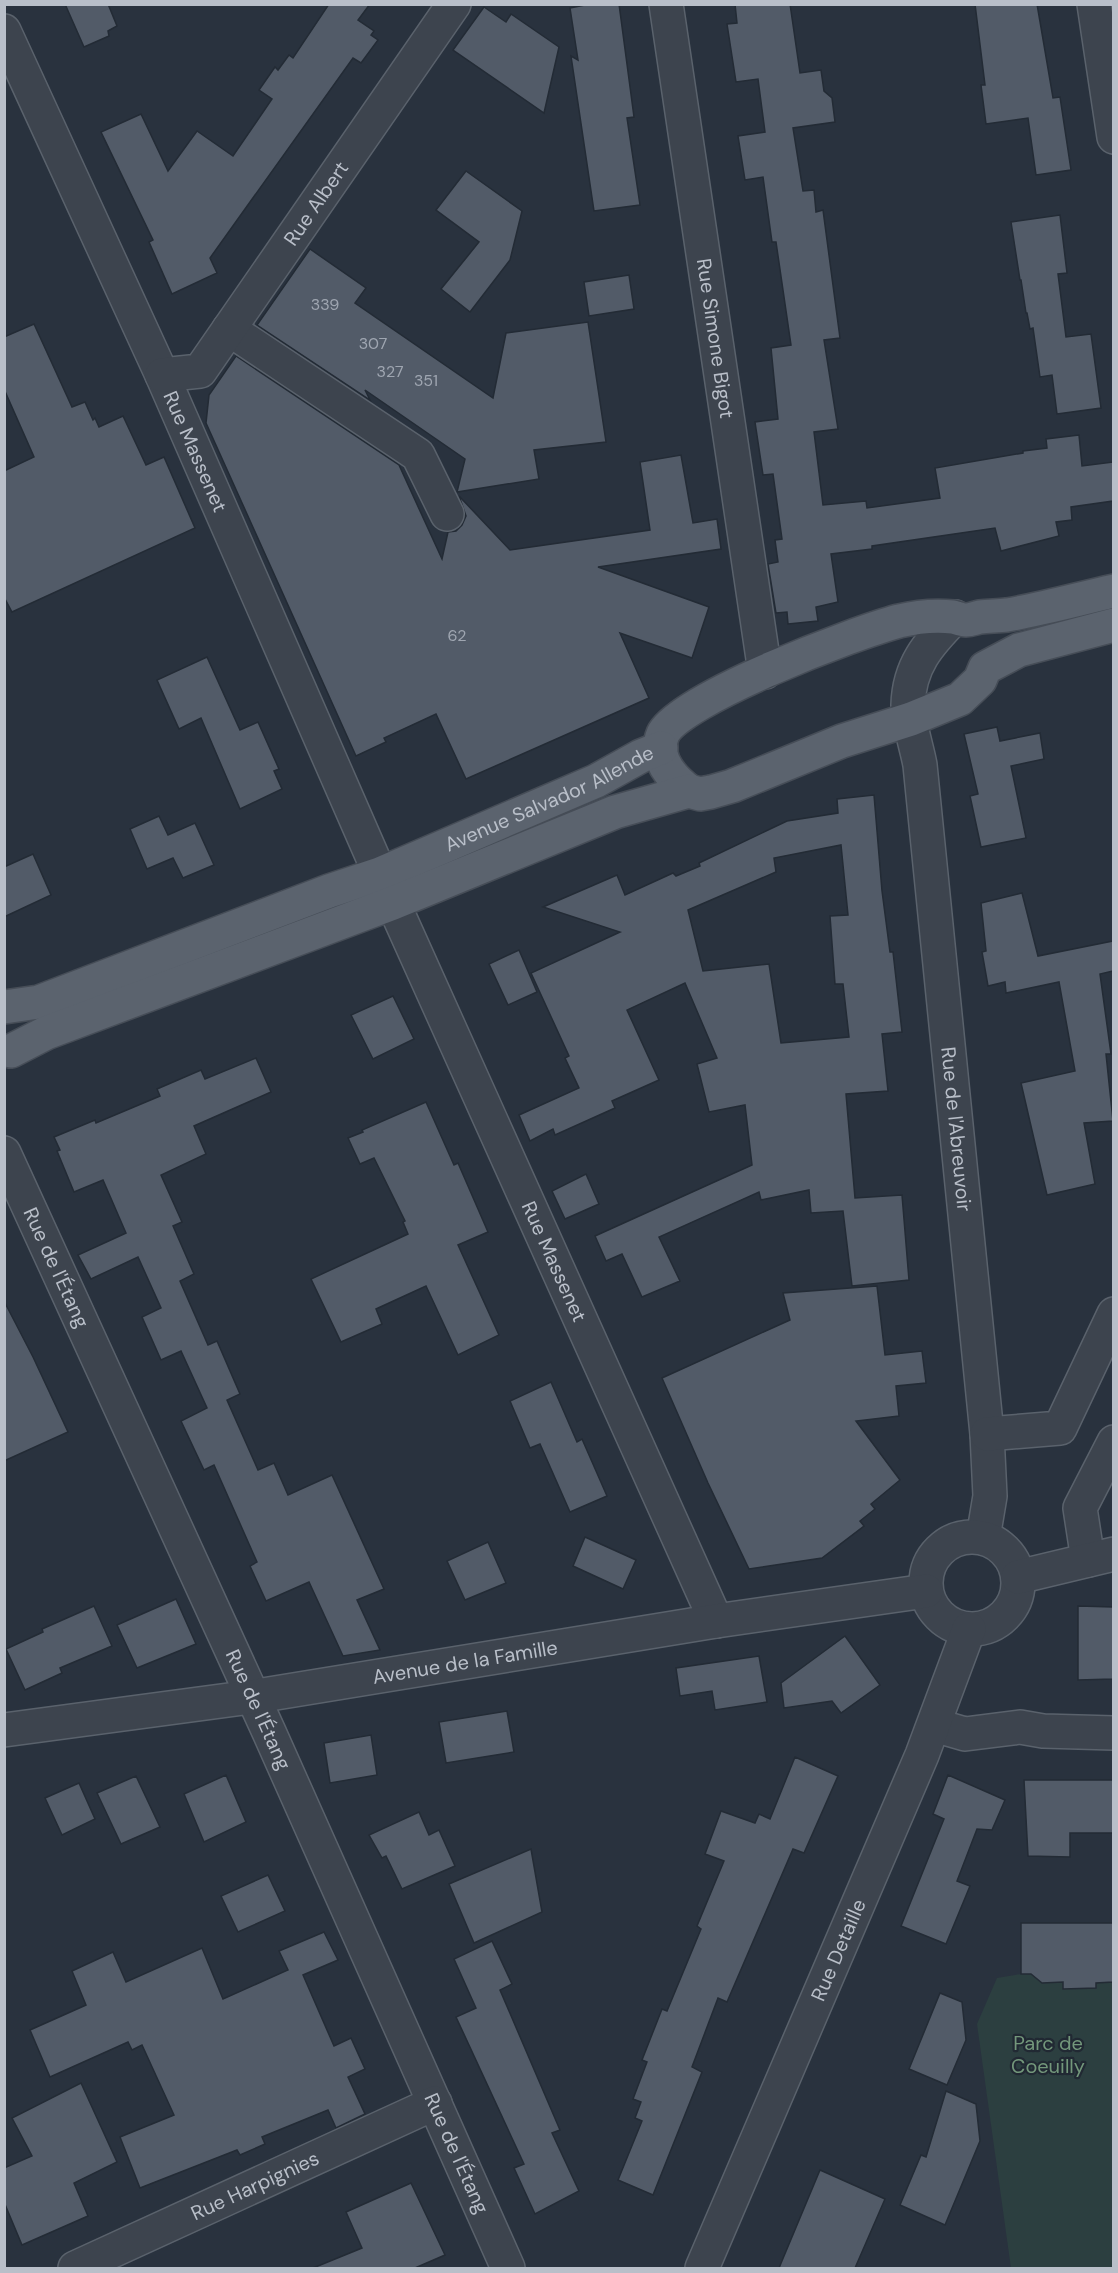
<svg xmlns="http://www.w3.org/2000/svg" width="1118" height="2273" viewBox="0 0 1118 2273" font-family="'DM Sans',sans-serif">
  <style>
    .green { fill: #2c3f40 }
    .building { fill: #525b68; stroke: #232b35; stroke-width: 1.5; fill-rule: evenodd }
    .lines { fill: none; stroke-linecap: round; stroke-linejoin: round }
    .minor-casing { stroke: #5a626c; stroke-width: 36 }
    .major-casing { stroke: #464d57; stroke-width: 36 }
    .minor { stroke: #3d444e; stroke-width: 33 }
    .major { stroke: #5b636e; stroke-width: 33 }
    .labels { text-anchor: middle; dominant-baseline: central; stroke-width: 4.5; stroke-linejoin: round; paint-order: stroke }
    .number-label { font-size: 16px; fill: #9fa6b1 }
    .street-label { font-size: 20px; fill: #b9bfc9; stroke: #212933 }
    .park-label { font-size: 20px; fill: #73977b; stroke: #212933 }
  </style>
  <rect width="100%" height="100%" fill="#29323e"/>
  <path class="green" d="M1021,1974h42v15l32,-1 1,-14 17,8v286h-102l-34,-244 20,-46z"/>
  <g class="building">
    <path d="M65,4h43l9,22 -9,5 1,5 -25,11z"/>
    <path d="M329,4h41l-12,16 16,11 -3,4 7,5 -17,23 -8,-5 -143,200 7,15 -45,21 -23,-52 4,-2 -52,-108 40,-18 27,57 29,-40 36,25 39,-57 -13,-9 16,-23 3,3 11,-15 4,3z"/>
    <path d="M590,4h29l15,113 -7,1 13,87 -46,6 -23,-155 7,4 -8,-52z"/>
    <path d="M735,4h55l10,69 21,-3 3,21 8,7 3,24 -42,6 10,63 11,-1 2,22 7,-2 17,128 -16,2 14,89 -24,3 9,73 43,-4 1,7 73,-10 -5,-30 88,-15v-2l24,-3 -1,-9 33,-4 3,31 31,-4v39l-42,6 1,13 -16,2 3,14 -58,15 -6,-23 -123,18v3l-41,5 7,48 -22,5 2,14 -30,3 -1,-12 -11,1 -8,-49 10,-2 -3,-22 7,-1 -9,-65 -10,1 -8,-53 23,-3 -7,-71 20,-3 -15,-103h-4l-9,-65 -18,3 -7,-44 27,-4 -7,-53 -22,3 -9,-58 10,-1z"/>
    <path d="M975,4h62l16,94 7,-1 11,73 -35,5 -8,-57 -42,6 -5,-39h4z"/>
    <path d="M484,7l22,15 5,-8 48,33 -15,66 -91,-63z"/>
    <path d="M466,171l56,40 -12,49 -40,52 -29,-23 38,-47 -43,-32z"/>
    <path d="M1060,215l7,58 -9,1 8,63 25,-3 10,74 -44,6 -5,-39 -12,2 -7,-49 -3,1 -3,-16h-1l-5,-33h-1l-9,-58z"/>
    <path d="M310,249l56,39 -11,15 138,95 13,-65 82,-11 18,120 -72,8 5,29 -82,13 8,-33 -100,-69 5,10 -113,-75z"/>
    <path d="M629,275l5,34 -45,7 -5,-34z"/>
    <path d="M34,324l38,83 13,-5 8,18 2,-2 4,9 24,-11 23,49 18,-8 31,71 -183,84 -8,-15v-126l30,-14 -30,-68v-52z"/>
    <path d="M236,356l163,109 43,94 6,-27 8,-1 6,-6 4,-9 -7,-20 51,54 140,-20 -10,-68 41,-7 12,68 24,-4 4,30 -123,18 111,40 -17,51 -72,-25 29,65 -183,81 -30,-65 -52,24 2,4 -30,14 -150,-333 3,-28z"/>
    <path d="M207,657l33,73 18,-8 21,47 -5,2 8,18 -42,20 -39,-91 -22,11 -22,-49z"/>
    <path d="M997,727l3,14 40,-8 4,26 -33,7 15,72 -45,9 -11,-51 8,-2 -14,-60z"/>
    <path d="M874,795l8,96 8,61h3l9,80 -20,2 6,57 -42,3 9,104 47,-3 7,85 -57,6 -9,-75 -32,2 -2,-23 -48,10 -2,-8 -100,45 21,44 -38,16 -20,-43 -16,7 -11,-25 157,-71 -7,-60 -36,7 -12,-48 20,-6 -32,-75 -58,27 32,70 -47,21 3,7 -60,27 -2,-6 -23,12 -11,-26 60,-27 -14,-30 4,-2 -38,-83 89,-41 -77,-25 74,-32 8,20 48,-22 3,3 24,-10 -1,-3 88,-42 51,-8 -1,-14zM841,845l7,70 -18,1 5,68h8l6,53 -68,6 -12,-79 -66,7 -15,-61 88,-38 -2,-14z"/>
    <path d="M159,816l9,19 27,-12 19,42 -31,13 -10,-20 -26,11 -17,-40z"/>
    <path d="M33,854l18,41 -47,22v-50z"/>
    <path d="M1022,893l16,63 75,-15v30l-13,3 11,80h-5l7,67 -29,2 11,61 -48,11 -26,-112 54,-12 -16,-89 -53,11 -1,-11 -17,4 -6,-34 4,-1 -5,-48z"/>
    <path d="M519,950l18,42 -29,13 -19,-41z"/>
    <path d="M393,996l21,43 -41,20 -22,-44z"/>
    <path d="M256,1058l15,34 -77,34 12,28 -45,21 21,47 -9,4 21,48 -14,7 28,64 9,-4 23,53 -13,6 31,70 16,-7 14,32 44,-20 52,114 -27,11 23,50 -37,6 -34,-74 -43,19 -16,-35 7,-4 -43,-97 -10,5 -23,-49 26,-13 -26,-57 -20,9 -19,-43 19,-9 -23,-51 -47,22 -13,-24 48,-22 -23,-53 -29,12 -17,-41 3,-1 -6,-13 41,-17 1,3 64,-27 -3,-7 44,-19 4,9z"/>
    <path d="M426,1102l28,63 4,-2 30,69 -30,13 41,90 -41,20 -32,-69 -50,23 6,15 -41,18 -30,-63 97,-45 -5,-12 2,-1 -31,-63 -14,6 -12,-26 15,-6 -1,-2z"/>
    <path d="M586,1174l13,30 -34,15 -13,-28z"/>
    <path d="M877,1286l8,69 37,-4 4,32 -30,3 3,30 -43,5 44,59 -29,24 4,5 -15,12 4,5 -42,32 -73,11 -41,-86 -46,-105 128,-58 -7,-27z"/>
    <path d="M4,1301l29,56 35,75 -64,29z"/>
    <path d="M551,1382l26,60 5,-3 25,57 -37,16 -30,-68 -10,4 -20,-47z"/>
    <path d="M585,1537l51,23 -13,29 -50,-23z"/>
    <path d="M488,1542l18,41 -41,17 -18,-39z"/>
    <path d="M176,1599l20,45 -59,24 -20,-43z"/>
    <path d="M94,1606l18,40 -52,22 2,5 -37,17 -19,-41 37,-17 -1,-3z"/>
    <path d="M1078,1606l35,1v72l-35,1z"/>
    <path d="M845,1636l35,49 -39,28 -9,-12 -48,7 -3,-25z"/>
    <path d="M759,1656l8,46 -52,8 -3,-19 -32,5 -4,-28z"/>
    <path d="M507,1711l7,41 -68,11 -7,-41z"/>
    <path d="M371,1735l6,40 -47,8 -6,-40z"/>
    <path d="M795,1757l43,19 -34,77 -11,-4 -66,153 -9,-4 -26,69 10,5 -49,123 -35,-15 24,-59 -7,-3 6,-16 -8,-3 14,-37 -5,-2 20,-51 5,2 34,-82 -4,-3 27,-65 -19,-7 16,-43 34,12 4,-9 11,5z"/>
    <path d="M226,1775l20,47 -42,20 -20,-48z"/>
    <path d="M948,1775l57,25 -13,30 -15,-1 -20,52 13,5 -24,58 -45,-18 43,-107 -11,-5z"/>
    <path d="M136,1776l24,51 -39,17 -24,-51z"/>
    <path d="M1024,1780h89v53h-43v24l-42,-1z"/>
    <path d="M79,1783l16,36 -33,16 -17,-37z"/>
    <path d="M419,1812l10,23 10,-5 16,36 -53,23 -16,-33 -4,2 -13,-23z"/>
    <path d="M531,1849l11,63 -68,31 -25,-59z"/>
    <path d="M268,1875l17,36 -47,21 -17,-36z"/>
    <path d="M1021,1923h92v59l-17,1v5l-33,1v-7l-21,1 -11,-9h-10z"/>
    <path d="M324,1932l14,28 -35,15 31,71 17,-8 14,31 -17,8 17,37 -29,14 -8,-18 -66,27 3,7 -25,11 -3,-5 -97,38 -20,-51 54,-22 -32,-70 -10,5 -4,-8 -78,35 -20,-47 56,-25 -14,-34 41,-19 13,30 76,-34 21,51 65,-29 -9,-19z"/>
    <path d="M492,1941l20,43 -12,6 60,140 -8,3 27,58 -44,23 -21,-46 10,-4 -68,-147 20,-9 -22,-49z"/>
    <path d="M940,1993l22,9 4,38 -19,45 -38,-16z"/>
    <path d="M81,2083l36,79 -43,21 14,33 -66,29 -18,-43v-34l28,-12 -20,-38z"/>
    <path d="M946,2091l30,13 4,37 -35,84 -45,-20 21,-50 5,2z"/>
    <path d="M820,2170l65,29 -30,69h-76z"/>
    <path d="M411,2183l34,72 -30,13h-102l49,-20 -16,-36z"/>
  </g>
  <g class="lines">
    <g class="minor-casing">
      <g id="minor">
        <path id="s1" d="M666,4l99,668"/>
        <path d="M1094,4l20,133"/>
        <path id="s2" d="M4,31l158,344 218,499"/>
        <path d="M229,329l189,126 29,59"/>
        <path id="s3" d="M162,375l38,-4 254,-367"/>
        <path id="s4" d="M955,617c-27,27 -46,49 -47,88 0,16 9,43 12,60l67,669 3,62 -7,42"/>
        <path id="s5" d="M393,903l323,718"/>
        <path id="s6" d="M4,1153l265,579 239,536"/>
        <path d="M987,1434l73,-6 54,-114"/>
        <circle cx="972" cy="1583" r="46"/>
        <path d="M1088,1560l-8,-52 34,-66"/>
        <path d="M1018,1577l96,-23"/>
        <path d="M934,1725l31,9 55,-7 23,4 71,2"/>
        <path id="s7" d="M4,1730l247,-33 465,-76 210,-30"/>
        <path id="s8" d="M75,2268l360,-165"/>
        <path id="s9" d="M702,2268l220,-513 47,-126"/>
      </g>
    </g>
    <g class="major-casing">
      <g id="major">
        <path d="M689,791c-17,-13 -36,-33 -26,-57 16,-35 194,-102 236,-113 17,-4 36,-6 54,-4 4,1 9,3 13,3 5,0 9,-2 14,-3 9,-1 18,-1 27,-2 36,-6 71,-16 107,-24"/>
        <path id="s10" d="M4,1007l35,-5 290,-111 51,-17 216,-93 45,-25 20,-8"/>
        <path d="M11,1051l35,-18 347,-130 222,-91 74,-21 11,3 11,-2 21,-6 110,-45 69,-22 49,-20 20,-19 5,-12 34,-18 95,-25"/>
      </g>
    </g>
    <use href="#minor" class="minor"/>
    <use href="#major" class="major"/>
  </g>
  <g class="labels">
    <g class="number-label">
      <text x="325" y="304">339</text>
      <text x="373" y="343">307</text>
      <text x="390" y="371">327</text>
      <text x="426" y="380">351</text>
      <text x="457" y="635">62</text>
    </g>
    <g class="street-label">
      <text stroke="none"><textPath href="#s3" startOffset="242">Rue Albert</textPath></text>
      <text stroke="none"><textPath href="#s1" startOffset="338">Rue Simone Bigot</textPath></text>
      <text stroke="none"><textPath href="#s2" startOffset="462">Rue Massenet</textPath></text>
      <text stroke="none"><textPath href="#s10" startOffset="585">Avenue Salvador Allende</textPath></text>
      <text stroke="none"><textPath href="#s4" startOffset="530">Rue de l'Abreuvoir</textPath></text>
      <text stroke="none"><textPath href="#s5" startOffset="393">Rue Massenet</textPath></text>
      <text stroke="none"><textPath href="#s6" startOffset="126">Rue de l'Étang</textPath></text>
      <text stroke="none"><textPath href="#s7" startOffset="466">Avenue de la Famille</textPath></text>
      <text stroke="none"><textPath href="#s6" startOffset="612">Rue de l'Étang</textPath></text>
      <text stroke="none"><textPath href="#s9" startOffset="346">Rue Detaille</textPath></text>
      <text stroke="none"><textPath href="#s6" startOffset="1098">Rue de l'Étang</textPath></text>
      <text stroke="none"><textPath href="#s8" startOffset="198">Rue Harpignies</textPath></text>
    </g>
    <g class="park-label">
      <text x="1048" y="2043">Parc de<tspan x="1048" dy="23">Coeuilly</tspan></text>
    </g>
  </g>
  <rect width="1118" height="2273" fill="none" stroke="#b9bfc9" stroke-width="12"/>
</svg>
